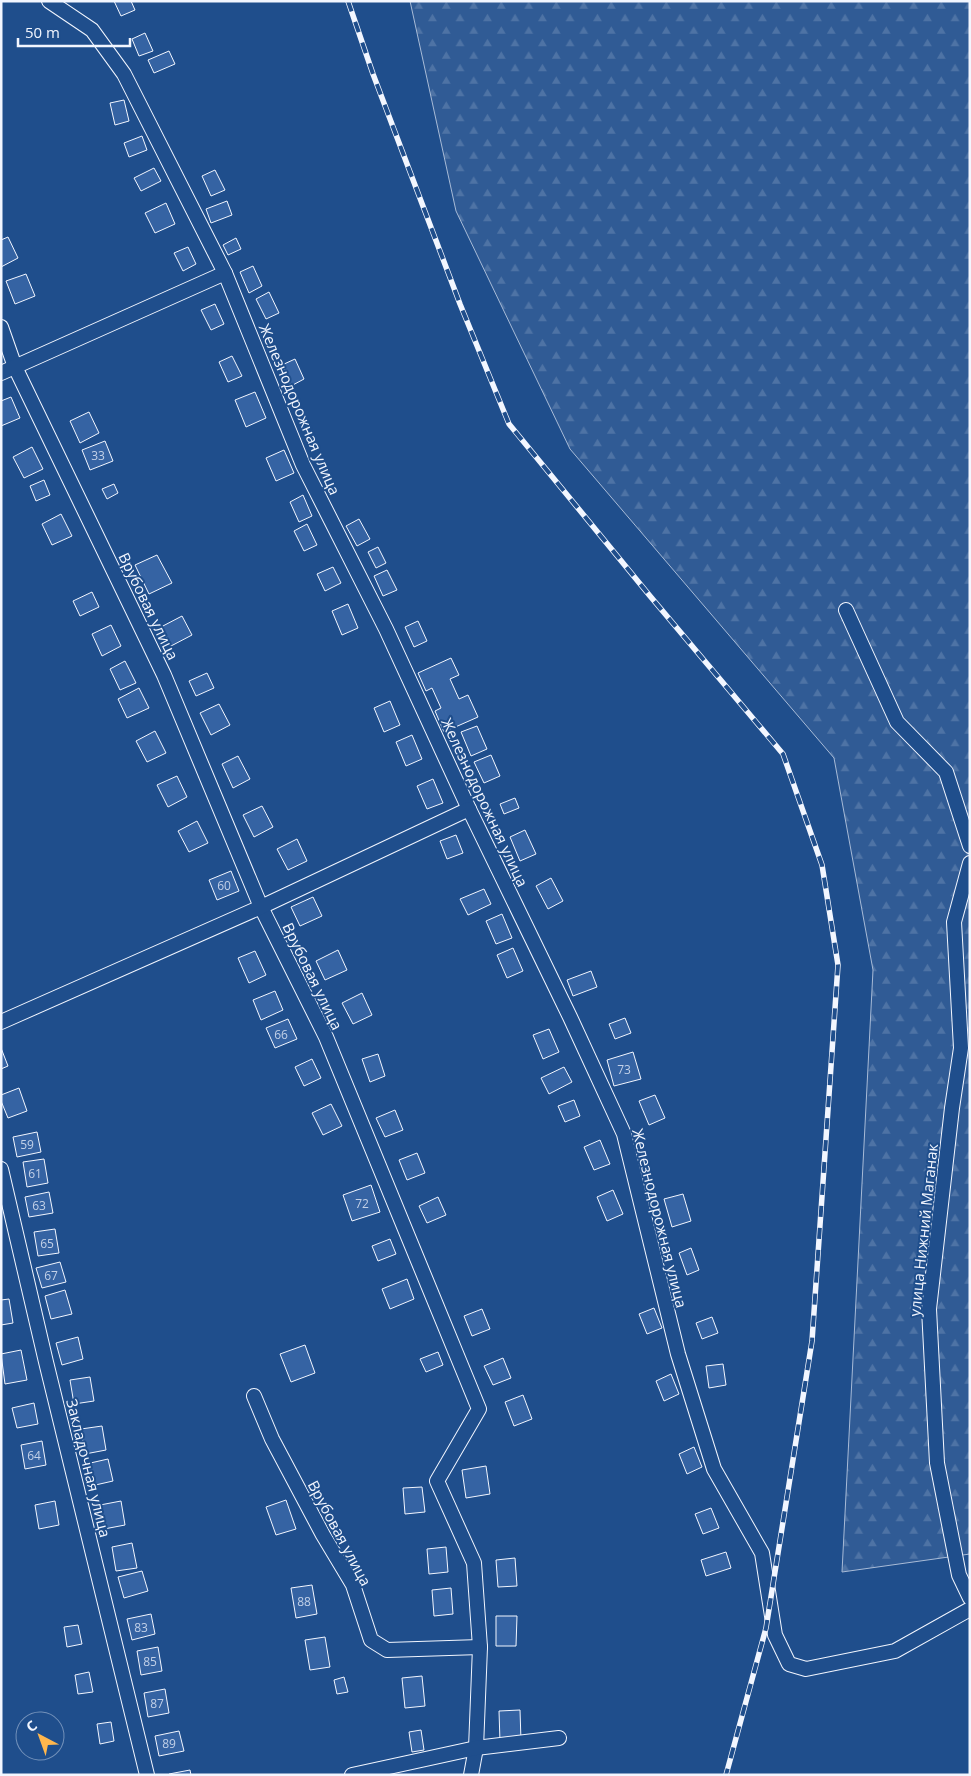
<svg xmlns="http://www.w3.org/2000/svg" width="971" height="1776" viewBox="0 0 971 1776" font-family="'Open Sans',sans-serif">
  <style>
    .forest { fill: url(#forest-firs); stroke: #a8bbd7 }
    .building { fill: #3563a3; stroke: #f2f6ff }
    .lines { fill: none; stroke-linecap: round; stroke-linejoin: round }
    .street-casing { stroke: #f2f6ff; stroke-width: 16 }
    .street { stroke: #1f4e8c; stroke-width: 14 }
    .rail-casing { stroke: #f2f6ff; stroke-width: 5.5 }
    .rail { stroke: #1f4e8c; stroke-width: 4; stroke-dasharray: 11; stroke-linecap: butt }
    .labels { text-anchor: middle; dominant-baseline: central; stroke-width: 4; stroke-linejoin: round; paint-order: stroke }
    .number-label { font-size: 12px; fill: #c3d1e8 }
    .street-label { font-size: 15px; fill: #f2f6ff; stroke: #1f4e8c }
  </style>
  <defs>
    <pattern id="forest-firs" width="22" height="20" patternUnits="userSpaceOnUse" patternTransform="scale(1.25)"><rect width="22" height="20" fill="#305b95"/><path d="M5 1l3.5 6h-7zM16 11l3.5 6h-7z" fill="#4e73a5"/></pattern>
  </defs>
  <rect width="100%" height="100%" fill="#1f4e8c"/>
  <path class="forest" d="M410,1h560v1553l-128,18 31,-602 -39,-212 -264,-309 -114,-238z"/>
  <g class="building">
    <path d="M114,1h17l4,9 -14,6z"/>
    <path d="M145,33l8,18 -14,5 -7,-17z"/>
    <path d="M169,51l6,13 -21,9 -6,-13z"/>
    <path d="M124,100l5,21 -14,4 -5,-22z"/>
    <path d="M142,136l5,14 -18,7 -5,-14z"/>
    <path d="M154,168l7,13 -20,10 -7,-13z"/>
    <path d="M215,170l10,20 -14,6 -9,-20z"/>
    <path d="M227,201l5,14 -21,8 -5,-14z"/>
    <path d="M166,203l9,21 -20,9 -10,-20z"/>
    <path d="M8,237l10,21 -17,9v-27z"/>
    <path d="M236,238l5,11 -13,6 -5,-10z"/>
    <path d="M188,247l8,17 -13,7 -9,-18z"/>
    <path d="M253,266l9,20 -13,7 -9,-21z"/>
    <path d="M26,274l9,22 -20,8 -9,-23z"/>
    <path d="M269,292l10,21 -13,6 -10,-20z"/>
    <path d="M215,304l9,20 -13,6 -10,-20z"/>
    <path d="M232,356l10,20 -14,6 -9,-20z"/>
    <path d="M295,359l9,20 -13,7 -9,-21z"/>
    <path d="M255,392l11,26 -20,9 -11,-27z"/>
    <path d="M11,397l9,21 -19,8v-25z"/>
    <path d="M89,412l10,21 -19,10 -10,-22z"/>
    <path d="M105,441l8,20 -23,9 -8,-20z"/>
    <path d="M32,447l11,22 -19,9 -11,-21z"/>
    <path d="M284,450l10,23 -18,8 -10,-23z"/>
    <path d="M44,480l6,15 -14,6 -6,-15z"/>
    <path d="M114,484l4,9 -11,6 -5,-10z"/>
    <path d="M303,495l9,21 -13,6 -9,-20z"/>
    <path d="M61,514l11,22 -20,9 -10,-21z"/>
    <path d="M359,519l11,20 -13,7 -11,-20z"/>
    <path d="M307,524l10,21 -13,6 -10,-20z"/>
    <path d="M378,547l8,16 -10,5 -8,-16z"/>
    <path d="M157,555l15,28 -23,11 -14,-29z"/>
    <path d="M333,567l8,16 -16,8 -8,-17z"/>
    <path d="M387,570l10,20 -14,6 -9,-20z"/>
    <path d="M92,592l7,15 -19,9 -7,-15z"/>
    <path d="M348,604l10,24 -16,7 -10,-24z"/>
    <path d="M182,616l10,19 -21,11 -10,-19z"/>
    <path d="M418,621l9,20 -13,6 -9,-20z"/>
    <path d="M111,625l10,21 -19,10 -10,-22z"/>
    <path d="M451,658l8,17 -9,4 9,20 9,-4 10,22 -34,15 -9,-21 6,-3 -9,-20 -6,3 -8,-18z"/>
    <path d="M125,661l11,22 -16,7 -10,-21z"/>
    <path d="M207,673l7,15 -18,8 -7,-15z"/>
    <path d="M139,688l10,20 -22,10 -9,-19z"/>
    <path d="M390,701l10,24 -16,7 -10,-24z"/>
    <path d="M219,704l11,21 -19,10 -11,-22z"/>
    <path d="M477,726l10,23 -16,7 -10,-24z"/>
    <path d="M155,731l11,22 -19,9 -11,-21z"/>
    <path d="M412,735l10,24 -16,7 -10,-24z"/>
    <path d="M491,755l9,21 -16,7 -10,-21z"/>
    <path d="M238,756l12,23 -17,9 -11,-24z"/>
    <path d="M177,776l10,21 -19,10 -11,-22z"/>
    <path d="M433,779l10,24 -16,6 -10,-23z"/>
    <path d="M515,798l4,10 -15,6 -4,-10z"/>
    <path d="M262,806l11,21 -19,10 -11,-22z"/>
    <path d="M197,821l11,22 -19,9 -11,-21z"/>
    <path d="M525,830l11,24 -16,7 -10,-24z"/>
    <path d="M456,835l7,18 -16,6 -7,-18z"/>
    <path d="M297,839l10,22 -19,9 -11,-21z"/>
    <path d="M231,871l8,20 -22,9 -8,-20z"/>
    <path d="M551,878l12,23 -15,8 -12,-23z"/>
    <path d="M484,889l7,15 -23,11 -8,-16z"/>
    <path d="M313,897l9,19 -22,10 -9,-19z"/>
    <path d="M502,914l10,24 -16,6 -10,-23z"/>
    <path d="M513,948l10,23 -16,7 -10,-23z"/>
    <path d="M338,950l9,20 -22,10 -9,-19z"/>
    <path d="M255,951l11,24 -17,8 -11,-25z"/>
    <path d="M591,971l6,16 -24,9 -6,-16z"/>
    <path d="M275,991l8,19 -22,10 -8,-20z"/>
    <path d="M362,993l10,22 -19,9 -11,-21z"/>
    <path d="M625,1018l6,15 -16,6 -6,-15z"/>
    <path d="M288,1019l9,20 -22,9 -9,-20z"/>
    <path d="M549,1029l10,23 -16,7 -10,-24z"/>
    <path d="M1,1048l7,18 -7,3z"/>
    <path d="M633,1052l8,27 -27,7 -7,-26z"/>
    <path d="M378,1054l7,22 -15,6 -8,-23z"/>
    <path d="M312,1059l9,19 -17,8 -9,-19z"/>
    <path d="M564,1067l8,15 -23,12 -8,-16z"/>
    <path d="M19,1088l8,23 -19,7 -7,-17v-6z"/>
    <path d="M655,1095l10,23 -16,7 -10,-24z"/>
    <path d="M574,1100l6,16 -15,6 -7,-16z"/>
    <path d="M331,1104l11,22 -19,9 -11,-22z"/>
    <path d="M395,1110l8,20 -18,7 -9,-19z"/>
    <path d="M37,1132l4,20 -24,5 -4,-20z"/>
    <path d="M600,1140l10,24 -16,6 -10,-23z"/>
    <path d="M417,1153l8,20 -18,7 -8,-20z"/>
    <path d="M44,1159l4,24 -21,4 -4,-25z"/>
    <path d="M371,1185l9,27 -28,9 -9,-26z"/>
    <path d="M613,1190l10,24 -16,7 -10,-24z"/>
    <path d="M49,1192l4,21 -24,4 -4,-20z"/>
    <path d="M683,1194l8,27 -19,6 -8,-28z"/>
    <path d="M438,1197l8,18 -19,8 -8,-17z"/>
    <path d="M55,1229l4,24 -21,3 -4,-24z"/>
    <path d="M390,1239l6,15 -18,7 -6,-15z"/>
    <path d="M691,1248l8,22 -12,5 -8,-22z"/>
    <path d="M60,1262l6,20 -24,6 -6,-20z"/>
    <path d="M407,1279l7,20 -24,10 -8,-20z"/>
    <path d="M65,1290l7,24 -21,5 -6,-23z"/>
    <path d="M9,1299l4,24 -12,2v-25z"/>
    <path d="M654,1308l8,20 -15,6 -8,-20z"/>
    <path d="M482,1309l8,20 -18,7 -8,-20z"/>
    <path d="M712,1317l6,16 -16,6 -6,-16z"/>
    <path d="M78,1337l5,22 -21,6 -6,-22z"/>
    <path d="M305,1345l10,28 -24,9 -11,-28z"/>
    <path d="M21,1350l6,30 -22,4 -4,-30z"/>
    <path d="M438,1352l5,13 -17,7 -6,-13z"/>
    <path d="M503,1358l8,20 -18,7 -9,-19z"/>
    <path d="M723,1364l3,21 -17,3 -3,-22z"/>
    <path d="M671,1374l8,20 -15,7 -8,-20z"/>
    <path d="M90,1377l4,24 -20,3 -4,-24z"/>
    <path d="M523,1395l9,24 -18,7 -9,-24z"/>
    <path d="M34,1403l4,21 -21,4 -5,-20z"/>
    <path d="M102,1426l4,24 -21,4 -4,-25z"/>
    <path d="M42,1441l4,24 -21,4 -4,-24z"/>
    <path d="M694,1447l8,20 -15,7 -8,-20z"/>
    <path d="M108,1459l5,22 -22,5 -5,-22z"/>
    <path d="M486,1466l4,28 -24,4 -4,-28z"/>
    <path d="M422,1487l3,25 -20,2 -2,-26z"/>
    <path d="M286,1500l10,29 -20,6 -10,-28z"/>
    <path d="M55,1501l4,24 -20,4 -4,-24z"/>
    <path d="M121,1501l4,24 -21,4 -4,-24z"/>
    <path d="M711,1508l8,20 -16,6 -8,-20z"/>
    <path d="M132,1543l5,25 -21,3 -4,-24z"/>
    <path d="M446,1547l2,25 -19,2 -2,-25z"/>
    <path d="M726,1552l5,16 -25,8 -5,-16z"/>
    <path d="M515,1558l2,28 -19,1 -2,-27z"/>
    <path d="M142,1571l6,20 -24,7 -6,-21z"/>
    <path d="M312,1585l5,29 -21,4 -5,-30z"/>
    <path d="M451,1588l2,26 -19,2 -2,-26z"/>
    <path d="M151,1614l4,20 -23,6 -5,-21z"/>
    <path d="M496,1616h21l-1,30h-20z"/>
    <path d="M78,1625l4,19 -15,3 -3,-20z"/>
    <path d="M325,1637l5,30 -20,3 -5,-30z"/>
    <path d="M158,1647l4,24 -21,4 -4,-24z"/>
    <path d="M89,1672l4,20 -15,2 -3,-19z"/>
    <path d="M422,1676l3,30 -20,2 -3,-30z"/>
    <path d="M344,1677l4,15 -11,2 -3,-14z"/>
    <path d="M165,1689l4,24 -21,4 -4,-24z"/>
    <path d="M520,1710l1,31 -21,1 -1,-31z"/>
    <path d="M111,1722l3,19 -14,3 -3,-20z"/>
    <path d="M421,1730l3,20 -12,2 -3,-20z"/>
    <path d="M179,1731l5,20 -25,5 -4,-20z"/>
    <path d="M190,1770l1,5h-22v-1z"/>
  </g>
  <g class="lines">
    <g class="street-casing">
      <g id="street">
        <path d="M49,1l43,29 32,44 101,199 78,192 83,164 83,180 101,208 54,117 54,220 36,115 48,84 13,82 14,29 17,5 89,-18 75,-42"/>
        <path d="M1,327l14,40 149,308 97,232 65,130 153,372 -42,72 37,82 6,84 -4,101 -5,27"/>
        <path d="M1,373l224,-100"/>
        <path d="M846,610l51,112 49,50 24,74"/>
        <path d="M970,863l-16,59 7,126 -9,60 -23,201 8,154 22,112 11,23"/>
        <path d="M1,1022l260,-115 208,-98"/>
        <path d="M1,1169l45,193 101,413"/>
        <path d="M254,1396l18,43 51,96 30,50 18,55 16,10 93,-3"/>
        <path d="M352,1775l124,-27 83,-10"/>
      </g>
    </g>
    <use href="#street" class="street"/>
    <g class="rail-casing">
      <path id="rail" d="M348,1l25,73 87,230 49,120 141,172 133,158 39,111 16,100 -26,376 -46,287 -40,147"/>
    </g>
    <use href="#rail" class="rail"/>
  </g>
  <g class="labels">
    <g class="number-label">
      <text x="98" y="455">33</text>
      <text x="224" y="885">60</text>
      <text x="281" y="1034">66</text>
      <text x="624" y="1069">73</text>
      <text x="27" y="1144">59</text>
      <text x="35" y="1173">61</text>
      <text x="362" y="1203">72</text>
      <text x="39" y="1205">63</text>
      <text x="47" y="1243">65</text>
      <text x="51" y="1275">67</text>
      <text x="34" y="1455">64</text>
      <text x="304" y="1601">88</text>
      <text x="141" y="1627">83</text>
      <text x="150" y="1661">85</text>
      <text x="157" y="1703">87</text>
      <text x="169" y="1743">89</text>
    </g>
    <g class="street-label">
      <text transform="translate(300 409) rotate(67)">Железнодорожная улица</text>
      <text transform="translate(149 606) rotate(64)">Врубовая улица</text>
      <text transform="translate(485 802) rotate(65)">Железнодорожная улица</text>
      <text transform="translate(313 976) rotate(64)">Врубовая улица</text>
      <text transform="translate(660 1218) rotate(76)">Железнодорожная улица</text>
      <text transform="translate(923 1230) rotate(-84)">улица Нижний Маганак</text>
      <text transform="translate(89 1468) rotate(76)">Закладочная улица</text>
      <text transform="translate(340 1533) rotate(62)">Врубовая улица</text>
    </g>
  </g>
  <rect width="971" height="1776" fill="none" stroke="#f2f6ff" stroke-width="5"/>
  <g transform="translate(40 1736) rotate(319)"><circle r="24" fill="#1f4e8c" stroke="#7391ba"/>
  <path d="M0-4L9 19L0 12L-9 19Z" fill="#ffb74d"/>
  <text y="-8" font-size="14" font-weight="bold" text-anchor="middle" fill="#f2f6ff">С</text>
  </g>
  <path d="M18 38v8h112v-8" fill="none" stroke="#f2f6ff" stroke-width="2.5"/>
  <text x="25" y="38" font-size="15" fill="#f2f6ff" stroke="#1f4e8c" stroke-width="4" paint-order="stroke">50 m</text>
</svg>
